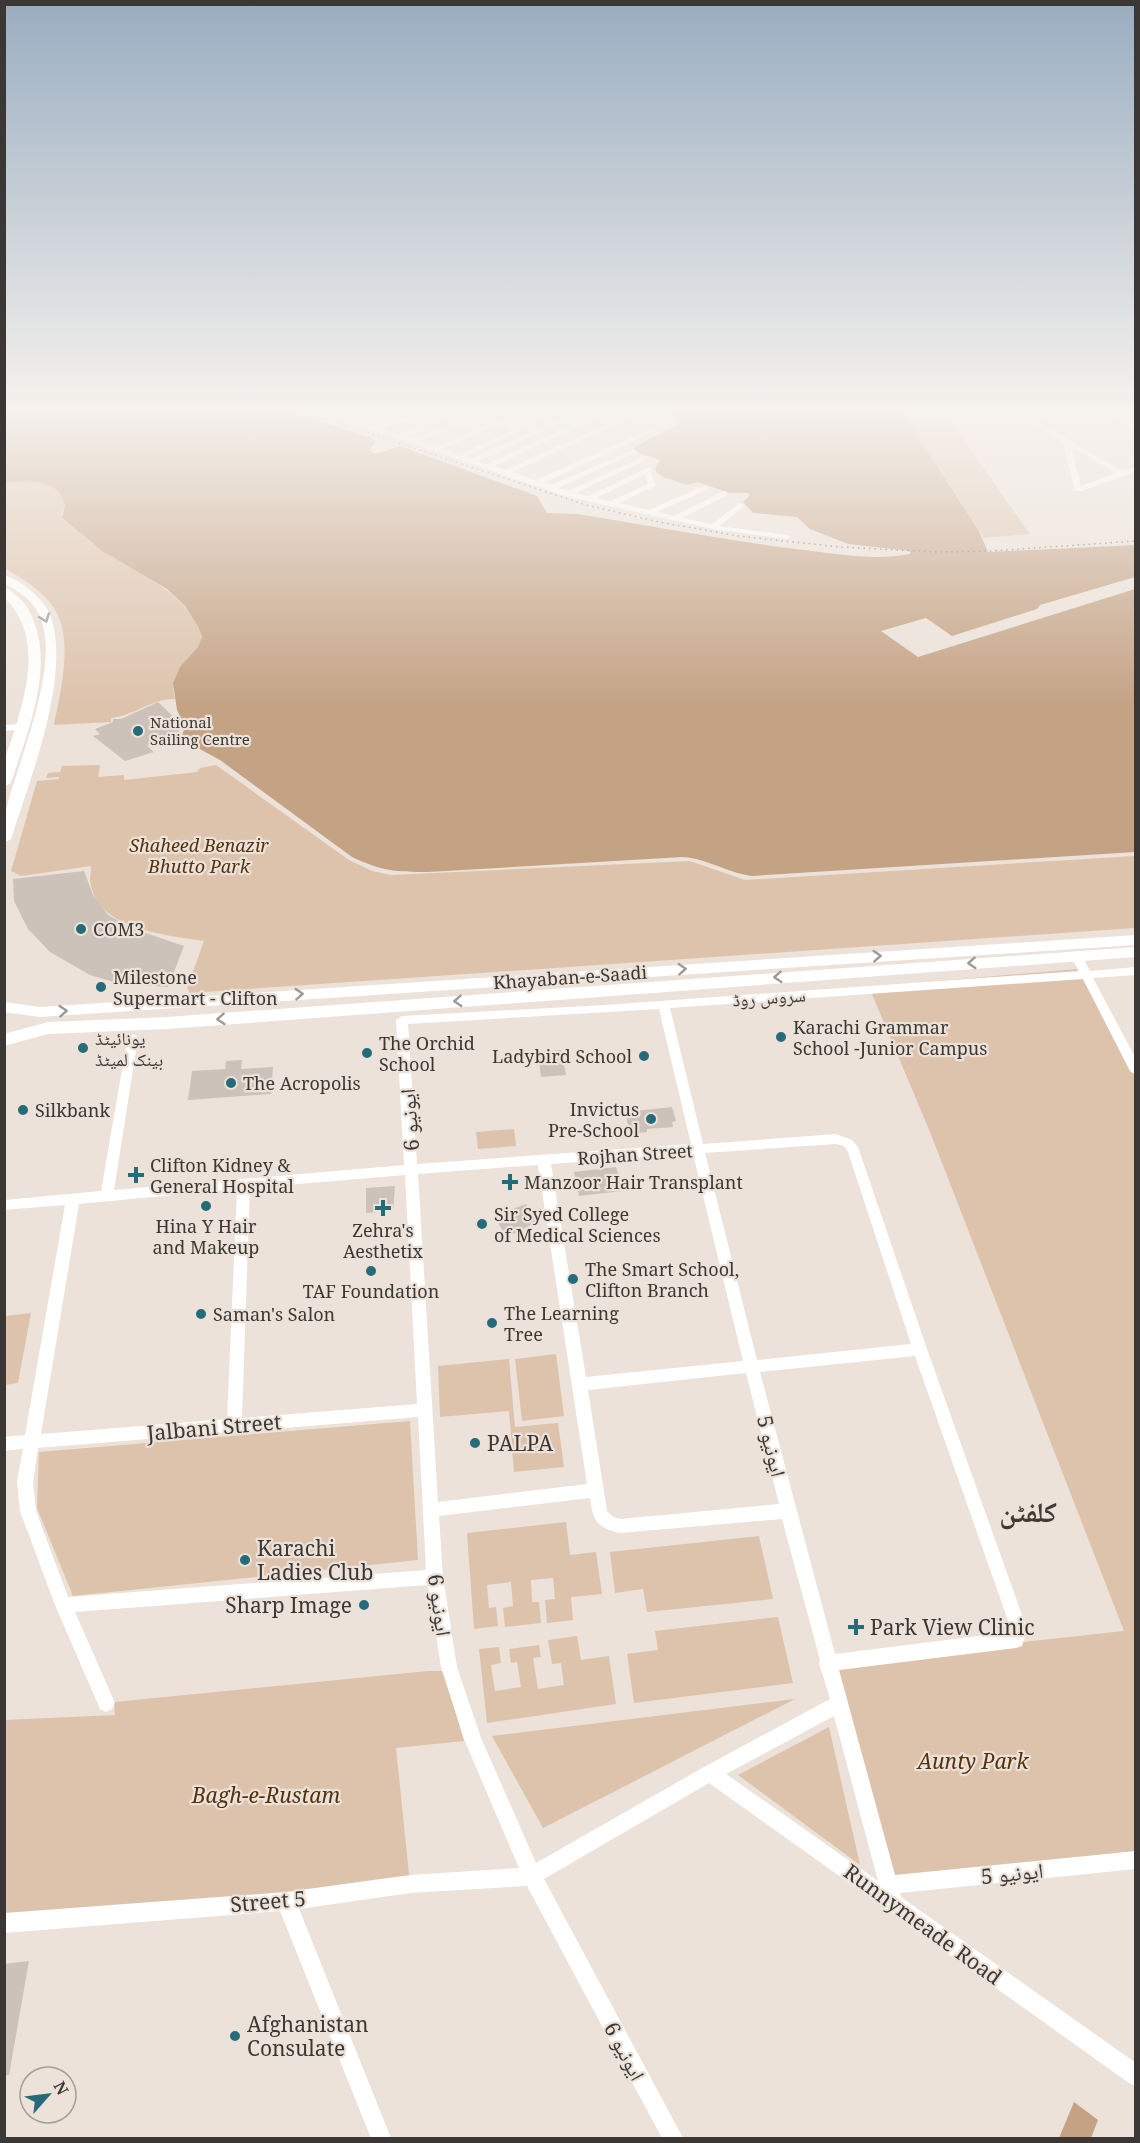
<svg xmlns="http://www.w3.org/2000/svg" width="1140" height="2143" viewBox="0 0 1140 2143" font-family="'Noto Serif','Noto Naskh Arabic',serif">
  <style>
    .green { fill: #ddc3ac }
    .water { fill: #c4a284 }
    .building { fill: #ccc2ba }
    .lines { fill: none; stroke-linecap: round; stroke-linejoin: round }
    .minor { fill: #fff; fill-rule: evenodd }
    .major { fill: #fff; fill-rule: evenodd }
    .rail { stroke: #7b7570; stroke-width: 1.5; stroke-dasharray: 1.5 4; stroke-linecap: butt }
    .oneway { stroke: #9d9b9a }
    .poi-dot { fill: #256b7a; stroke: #ece2d9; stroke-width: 2 }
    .labels { text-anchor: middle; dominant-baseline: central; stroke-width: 4.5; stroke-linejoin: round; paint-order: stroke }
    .far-poi-label { font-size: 15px; fill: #3b3734; stroke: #ece2d9; text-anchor: start }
    .park-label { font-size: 18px; font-style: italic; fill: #54320c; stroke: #ece2d9 }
    .poi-label { font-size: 18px; fill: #3b3734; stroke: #ece2d9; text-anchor: start }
    .street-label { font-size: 18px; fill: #3b3734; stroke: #ece2d9 }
    .near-street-label { font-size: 21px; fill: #3b3734; stroke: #ece2d9 }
    .near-poi-label { font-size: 21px; fill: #3b3734; stroke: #ece2d9; text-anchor: start }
    .near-park-label { font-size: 21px; font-style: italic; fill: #54320c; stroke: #ece2d9 }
    .near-district-label { font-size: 28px; font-weight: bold; fill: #413932; stroke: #ece2d9 }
  </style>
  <rect width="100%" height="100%" fill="#ece2d9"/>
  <g class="green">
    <path d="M899,407h41l90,127 -46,4z"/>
    <path d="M32,481c16,1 28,8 33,24l-4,10 4,6c13,9 23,20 36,29 32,22 70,34 92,68 4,6 9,13 8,21 -2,18 -35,29 -26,60 -22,-1 -42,17 -64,19v4l-57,3c7,-38 23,-95 -7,-126 -12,-13 -28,-22 -42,-31l-1,-85z"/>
    <path d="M100,765l-2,12 26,-2v5l73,-8 3,-4 16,-3 133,95 23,11 19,4 299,-14 55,19 390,-24v72l-945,65 -3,-5 17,-47c-37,-6 -109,-11 -114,-61 0,-4 1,-9 1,-14l-70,10 -10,-5 26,-90 22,-2v-2l-13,1 2,-5 12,-1 2,-6z"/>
    <path d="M1077,969l58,104v783l-246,29 -62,-222 297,-32 -194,-499 -61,-145z"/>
    <path d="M514,1129l2,17 -38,3 -2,-17z"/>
    <path d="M31,1313l-13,70 -13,2v-69z"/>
    <path d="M556,1354l8,62 -42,5 -7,-62z"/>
    <path d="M509,1359l6,68 43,-4 6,44 -50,5 -5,-61 -69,6 -2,-51z"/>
    <path d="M410,1421l8,139 -345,36 -36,-88 2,-56z"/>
    <path d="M566,1522l4,33 26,-3 6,42 -31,3 2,23 -26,3 -2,-23 10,-1 -2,-21 -22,2 1,22h7l2,21 -36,4 -2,-19 10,-2 -2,-24 -24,3 2,23 7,-1 2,19 -24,3 -7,-96z"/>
    <path d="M759,1536l14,63 -126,13 -4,-23 -28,4 -5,-41z"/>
    <path d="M778,1617l15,66 -159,20 -7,-49 31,-4 -3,-19z"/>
    <path d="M577,1636l4,24 28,-4 7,48 -129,19 -8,-74 20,-2 2,16 -10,2 4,26 26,-4 -4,-25 -6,1 -2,-14 30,-4 2,12 -8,1 5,31 26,-4 -3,-22 -9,1 -4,-24z"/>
    <path d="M428,1671h16l20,70 -68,7 14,136 -405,40 -1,-204 111,-5 -1,-13z"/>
    <path d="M795,1699l-252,129 -51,-92z"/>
    <path d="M829,1727l31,138 -122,-90z"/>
  </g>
  <g class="water">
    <path d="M5,407h273l94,31 4,4 -7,8c10,9 21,-5 34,-3l134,49 10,17 31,1c75,12 150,27 226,36 33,4 73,11 106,4v-3l-62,-7 -38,-15 -13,-12 -44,-4 -10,-11 7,-7 -2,-2h-19l-31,-11 -11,3 -24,-8 -7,-5 -1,-3 5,-9 -21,-7 -6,-5 47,-25 -18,-16h237l80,124 9,21 147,-7v32l-95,28 -3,4 -85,27 -26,-18 -45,13 37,26 217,-68v263l-383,24c-24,-3 -46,-18 -70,-19l-254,15c-33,0 -46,-1 -76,-15l-132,-97 -24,-13 -17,-4 6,-16 -8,-17 -4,-27 7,-16 18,-20 4,-10 -4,-11 -13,-20 -18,-17 -65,-38 -40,-33 3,-13c-8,-28 -37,-24 -60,-22z"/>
    <path d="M1074,2102l24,18 -7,18h-32z"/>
  </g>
  <g class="building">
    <path d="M158,702l25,24 -7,10 -29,10 7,6 -29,9 -32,-25 7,-2 -5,-5 18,-7v-3h8z"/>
    <path d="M84,871l9,24 15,20 26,14 50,17 -16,41 -51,-4 -27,-8 -40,-23 -22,-23 -14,-28 -1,-22z"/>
    <path d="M561,1050l5,25 -25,2 -3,-25z"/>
    <path d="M242,1060l-1,9 32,-2 -2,27 -83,6 4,-29 33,-2 1,-8z"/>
    <path d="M672,1107l4,14 -4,1 1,5 -26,2v3l-17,2 -5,-22z"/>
    <path d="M616,1167l7,24 -44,5 -5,-24z"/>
    <path d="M395,1186l-2,25 -27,2v-25z"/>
    <path d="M526,1204l13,17 -32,16 -11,-17 11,-9z"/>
    <path d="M29,1961l-20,114h-5v-111z"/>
  </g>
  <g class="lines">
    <g class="minor">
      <path d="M306,407h10l59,20 28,-10 23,8v2l-20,10 6,2 43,-16 -42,-16h10l19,7 15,-7h9l-18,9 8,3 25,-12h9l-28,14 19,7 50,-21h9l-34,15 9,4 45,-19h9l-50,22 -1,3 -53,25 6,2 115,-52h9l-117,54 9,3 124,-57h9l-126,59 11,4 140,-63h9l-142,65 24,8 139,-62 3,2 -1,1 -134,62 8,2 82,-35 3,2 -1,1 -77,35 10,3 75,-34 2,1v2l-69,33 12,3 62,-29 3,2 -2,2 5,15 -37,17 30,7 54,-24h3v4l-49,22 17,4 50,-25 4,2 -1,2 -45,23 30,6 28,-21 4,2 -1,2 -24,19 68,9 4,2 -4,2 -74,-10 -148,-33zM403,421l15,5 -19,9 -17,-6zM499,424l13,6 -53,25 -17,-6zM461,425l14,5 -39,17 -17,-6zM645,474l3,10 -37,17 -15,-3z"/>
      <path d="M363,407h9l13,6 -5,1z"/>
      <path d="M507,407h9l-30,13 -5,-1z"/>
      <path d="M1006,407h8l18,11 47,-11h13l-55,14 85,50 14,-4v5l-55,19h-6l-12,-49zM1071,446l45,27 -35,13z"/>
      <path d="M1094,407h8l25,14 5,-14h4l-3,17 3,2v5z"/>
      <path d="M22,724l5,3 -2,2 -21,2v-6z"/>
      <path d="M1076,951l4,1 10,19 46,-4v8l-43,3 43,81v16l-6,-4 -47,-92 -413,29 33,136 133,-10 16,6 6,7 69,202 100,280 -5,17 -6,2 -177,22 56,205 241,-24v18l-236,24 1,4 235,166v23l-7,-3 -420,-300 -165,96 139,259h-21l-135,-252 -117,7 -111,16 92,229h-20l-91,-227 -276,22v-20l282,-21 124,-17 109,-7 -55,-129 -23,-72 -13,-82 -353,27 40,91 -3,6 -6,3 -6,-3 -45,-104 -35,-94 -3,-29 6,-33 -19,2v-14l21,-2 40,-230 -61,5v-10l97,-9 27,-156h8l2,3 -24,152 290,-25 -8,-145 6,-4 202,-11 475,-34 -9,-16zM659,1009l32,135 -274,20 -9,-140zM836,1144l8,2 4,6 63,192 -154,16 -52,-207zM693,1154l50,207 -157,16 -35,-213zM538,1165l49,319 -149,18 -20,-328zM405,1175l12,229 -175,14 8,-230zM237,1189l-10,230 -186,15 38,-230zM915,1356l96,273 -1,3 -175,22 -75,-282zM746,1373l33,131 -159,15 -7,-2 -6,-6 -19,-121zM418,1417l8,153 -358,27 -32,-86 -3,-29 5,-34zM590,1498c3,23 7,30 30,35l162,-14 38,141 -1,3 11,36 -126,68 -168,96 -55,-125 -24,-71 -14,-90 -4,-61zM834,1716l44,165 -152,-107z"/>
    </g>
    <g class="major">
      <path d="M4,575c18,6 41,24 47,42 20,60 -21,162 -40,222l-7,4c0,-9 -1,-19 1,-28 10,-50 62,-158 31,-206 -7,-11 -20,-19 -32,-26z"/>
      <path d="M4,588l5,1c6,6 15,12 19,20 30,52 0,122 -17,174l-7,4c0,-8 0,-16 0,-23 2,-11 7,-22 10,-32 14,-45 28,-98 -10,-135z"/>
      <path d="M1136,935v10l-1096,72 -36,-5v-10l36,5z"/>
      <path d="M1136,947v10l-969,72 -119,5 -44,12v-12l44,-12 119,-5z"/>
    </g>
    <path class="rail" d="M289,407l297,98 73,17 79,14 102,11 97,5 54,-1 145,-10"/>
  </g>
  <defs><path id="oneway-chevron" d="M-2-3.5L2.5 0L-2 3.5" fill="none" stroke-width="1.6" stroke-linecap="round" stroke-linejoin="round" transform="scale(1.5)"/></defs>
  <g class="oneway">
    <use href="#oneway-chevron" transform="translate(45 618) rotate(70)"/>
    <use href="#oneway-chevron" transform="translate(877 956) rotate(-4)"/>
    <use href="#oneway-chevron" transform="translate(972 963) rotate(176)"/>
    <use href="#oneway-chevron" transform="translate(682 969) rotate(-4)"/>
    <use href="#oneway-chevron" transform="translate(778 977) rotate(176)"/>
    <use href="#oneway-chevron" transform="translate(299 994) rotate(-4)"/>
    <use href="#oneway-chevron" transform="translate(458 1001) rotate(176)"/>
    <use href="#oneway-chevron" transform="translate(63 1011) rotate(-4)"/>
    <use href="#oneway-chevron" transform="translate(221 1019) rotate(176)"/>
  </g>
  <linearGradient id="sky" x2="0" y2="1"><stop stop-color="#99adc0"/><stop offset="0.58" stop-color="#f6f2ee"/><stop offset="1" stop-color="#f6f2ee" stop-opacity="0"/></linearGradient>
  <rect width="1140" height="707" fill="url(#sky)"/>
  <g class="poi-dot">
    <circle cx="138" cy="731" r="6"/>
    <circle cx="81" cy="929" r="6"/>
    <circle cx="101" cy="987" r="6"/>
    <circle cx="781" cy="1037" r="6"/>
    <circle cx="83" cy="1048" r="6"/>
    <circle cx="367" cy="1053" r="6"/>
    <circle cx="644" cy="1056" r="6"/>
    <circle cx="231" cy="1083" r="6"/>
    <circle cx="23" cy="1110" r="6"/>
    <circle cx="651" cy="1119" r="6"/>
    <path d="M133 1166h6v6h6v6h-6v6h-6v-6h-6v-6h6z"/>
    <path d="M507 1173h6v6h6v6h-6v6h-6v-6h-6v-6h6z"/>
    <circle cx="206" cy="1206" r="6"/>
    <path d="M380 1199h6v6h6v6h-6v6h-6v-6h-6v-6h6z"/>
    <circle cx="482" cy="1224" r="6"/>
    <circle cx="371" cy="1271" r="6"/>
    <circle cx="573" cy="1279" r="6"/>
    <circle cx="201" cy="1314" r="6"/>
    <circle cx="492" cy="1323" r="6"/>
    <circle cx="475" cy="1443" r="6"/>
    <circle cx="245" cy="1560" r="6"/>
    <circle cx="364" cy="1605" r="6"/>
    <path d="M853 1618h6v6h6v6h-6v6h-6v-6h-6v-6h6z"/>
    <circle cx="235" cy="2036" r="6"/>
  </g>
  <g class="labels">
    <g class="far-poi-label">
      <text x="150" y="722">National<tspan x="150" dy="17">Sailing Centre</tspan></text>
    </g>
    <g class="park-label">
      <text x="199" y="845">Shaheed Benazir<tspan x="199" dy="21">Bhutto Park</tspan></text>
    </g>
    <g class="poi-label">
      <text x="93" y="929">COM3</text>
      <text x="113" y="977">Milestone<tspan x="113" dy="21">Supermart - Clifton</tspan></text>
      <text x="793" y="1027">Karachi Grammar<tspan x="793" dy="21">School -Junior Campus</tspan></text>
      <text x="95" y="1038">یونائیٹڈ<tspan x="95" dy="21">بینک لمیٹڈ</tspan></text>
      <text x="379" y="1043">The Orchid<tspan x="379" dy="21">School</tspan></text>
      <text x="632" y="1056" text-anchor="end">Ladybird School</text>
      <text x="243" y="1083">The Acropolis</text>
      <text x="639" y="1109" text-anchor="end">Invictus<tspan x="639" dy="21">Pre-School</tspan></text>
      <text x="35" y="1110">Silkbank</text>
      <text x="150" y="1165">Clifton Kidney &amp;<tspan x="150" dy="21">General Hospital</tspan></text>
      <text x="524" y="1182">Manzoor Hair Transplant</text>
      <text x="494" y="1214">Sir Syed College<tspan x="494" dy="21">of Medical Sciences</tspan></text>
      <text x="206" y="1226" text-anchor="middle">Hina Y Hair<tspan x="206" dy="21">and Makeup</tspan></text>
      <text x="383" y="1230" text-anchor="middle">Zehra's<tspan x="383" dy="21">Aesthetix</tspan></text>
      <text x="585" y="1269">The Smart School,<tspan x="585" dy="21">Clifton Branch</tspan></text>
      <text x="371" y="1291" text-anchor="middle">TAF Foundation</text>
      <text x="504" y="1313">The Learning<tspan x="504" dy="21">Tree</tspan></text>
      <text x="213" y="1314">Saman's Salon</text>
    </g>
    <g class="street-label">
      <text transform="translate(570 977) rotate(-4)">Khayaban-e-Saadi</text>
      <text transform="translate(769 997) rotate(-4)">سروس روڈ</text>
      <text transform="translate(635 1154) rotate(-4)">Rojhan Street</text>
    </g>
    <g class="near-street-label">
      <text transform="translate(409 1120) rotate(-94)">ایونیو 6</text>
      <text transform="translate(214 1427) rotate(-5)">Jalbani Street</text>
      <text transform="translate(772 1446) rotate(76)">ایونیو 5</text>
      <text transform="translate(440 1605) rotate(82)">ایونیو 6</text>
      <text transform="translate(1012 1873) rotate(-6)">ایونیو 5</text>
      <text transform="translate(268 1901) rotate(-5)">Street 5</text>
      <text transform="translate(923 1924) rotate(36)">Runnymeade Road</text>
      <text transform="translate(625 2051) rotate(62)">ایونیو 6</text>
    </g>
    <g class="near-poi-label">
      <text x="487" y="1443">PALPA</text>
      <text x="257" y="1548">Karachi<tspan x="257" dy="24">Ladies Club</tspan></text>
      <text x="352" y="1605" text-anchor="end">Sharp Image</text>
      <text x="870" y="1627">Park View Clinic</text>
      <text x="247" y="2024">Afghanistan<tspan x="247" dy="24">Consulate</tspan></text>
    </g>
    <g class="near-park-label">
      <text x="973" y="1761">Aunty Park</text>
      <text x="266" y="1795">Bagh-e-Rustam</text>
    </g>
    <g class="near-district-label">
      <text x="1028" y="1511">کلفٹن</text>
    </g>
  </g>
  <rect width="1140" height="2143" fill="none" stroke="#3b3734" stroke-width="12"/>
  <g transform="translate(48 2095) rotate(62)"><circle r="28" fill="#ece2d9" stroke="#a59e97" stroke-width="1.5"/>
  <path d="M0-4.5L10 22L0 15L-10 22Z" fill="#256b7a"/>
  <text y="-9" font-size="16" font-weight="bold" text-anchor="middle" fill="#3b3734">N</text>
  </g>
</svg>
